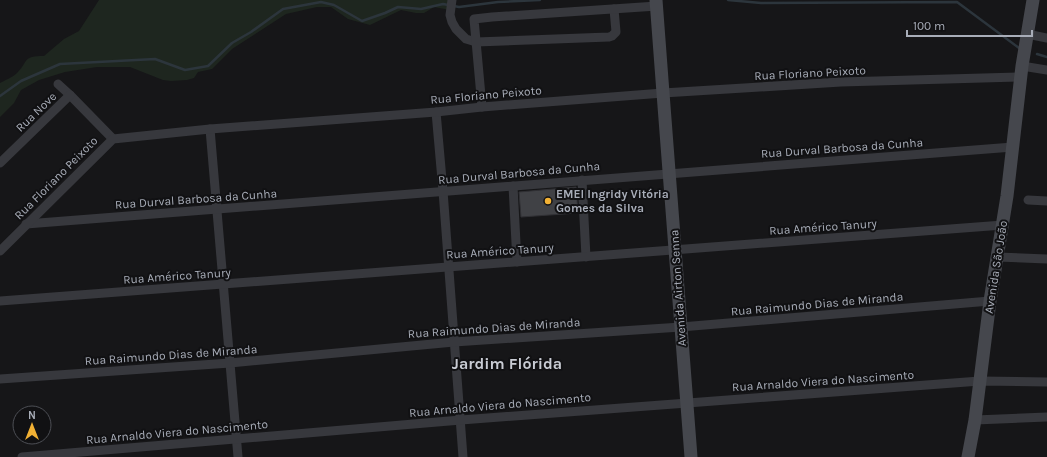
<svg xmlns="http://www.w3.org/2000/svg" width="1047" height="457" viewBox="0 0 1047 457" font-family="Karla,sans-serif">
  <style>
    .green { fill: #1e261f }
    .lines { fill: none; stroke-linecap: round; stroke-linejoin: round }
    .stream { stroke: #2c353c; stroke-width: 2.5 }
    .building { fill: #404145; stroke: #303034 }
    .street { stroke: #37383d; stroke-width: 9 }
    .secondary { stroke: #45474d; stroke-width: 13 }
    .poi-dot { fill: #f2b134; stroke: #111113; stroke-width: 1.5 }
    .labels { text-anchor: middle; dominant-baseline: central; stroke-width: 4; stroke-linejoin: round; paint-order: stroke }
    .street-label { font-size: 12px; fill: #a8adb8; stroke: #111113 }
    .poi-label { font-size: 12px; font-weight: bold; fill: #a8adb8; stroke: #111113; text-anchor: start }
    .district-label { font-size: 16px; font-weight: bold; fill: #c9ccd4; stroke: #111113 }
  </style>
  <rect width="100%" height="100%" fill="#161618"/>
  <path class="green" d="M99,0h356l-5,10 -16,-3 -10,6h-8l-15,-3 -31,15 -22,-6 -17,-12h-14l-31,7 -54,35 -20,20 -14,3 -4,6 -7,2 -16,1 -8,-1 -33,-13h-33l-32,5 -26,8 -18,10 -7,13 -14,14v-34c5,-3 12,-5 17,-10 12,-12 5,-17 27,-17l20,-17 15,-8z"/>
  <g class="lines">
    <g class="stream">
      <path d="M728,0l33,3 196,-1 62,46"/>
      <path d="M1037,54l10,3"/>
      <path d="M0,96l21,-15 39,-17 95,-5 30,11 23,-4 24,-23 19,-11 32,-23 38,-7 13,3 28,16 23,-8 13,-6 23,2 22,-5 16,3 39,-5 42,-2"/>
    </g>
  </g>
  <path class="building" d="M576,187l2,26 -57,4 -2,-25z"/>
  <g class="lines">
    <g class="street">
      <path d="M452,0l-2,15 2,7 4,7 10,10 10,3 133,-5 3,-1 4,-4 -2,-23"/>
      <path d="M1027,34l20,4"/>
      <path d="M1022,66l25,4"/>
      <path d="M58,84l12,11 43,44"/>
      <path d="M482,107l-8,-88 18,-2 165,-11"/>
      <path d="M436,112l7,79 20,266"/>
      <path d="M210,129l28,328"/>
      <path d="M0,163l70,-68"/>
      <path d="M582,180l4,77"/>
      <path d="M513,186l4,76"/>
      <path d="M1028,200l19,1"/>
      <path d="M26,224l987,-77"/>
      <path d="M0,251l113,-112 97,-10 226,-17 46,-5 181,-14 178,-11 180,-5"/>
      <path d="M997,257l50,2"/>
      <path d="M0,301l1003,-76"/>
      <path d="M0,379l230,-16 224,-21 227,-15 309,-26"/>
      <path d="M975,420l72,-3"/>
      <path d="M22,457l439,-37 519,-39 67,1"/>
    </g>
    <g class="secondary">
      <path d="M656,0l7,93 28,364"/>
      <path d="M968,457l7,-37 15,-119 17,-105 15,-130 11,-66"/>
    </g>
  </g>
  <circle class="poi-dot" cx="548" cy="201" r="4"/>
  <g class="labels">
    <g class="street-label">
      <text transform="translate(810 73) rotate(-3)">Rua Floriano Peixoto</text>
      <text transform="translate(486 95) rotate(-5)">Rua Floriano Peixoto</text>
      <text transform="translate(36 112) rotate(-44)">Rua Nove</text>
      <text transform="translate(842 148) rotate(-4)">Rua Durval Barbosa da Cunha</text>
      <text transform="translate(519 173) rotate(-5)">Rua Durval Barbosa da Cunha</text>
      <text transform="translate(56 178) rotate(-45)">Rua Floriano Peixoto</text>
      <text transform="translate(196 199) rotate(-4)">Rua Durval Barbosa da Cunha</text>
      <text transform="translate(823 227) rotate(-4)">Rua Américo Tanury</text>
      <text transform="translate(500 251) rotate(-4)">Rua Américo Tanury</text>
      <text transform="translate(996 267) rotate(-81)">Avenida São João</text>
      <text transform="translate(177 276) rotate(-4)">Rua Américo Tanury</text>
      <text transform="translate(678 288) rotate(-94)">Avenida Airton Senna</text>
      <text transform="translate(817 304) rotate(-5)">Rua Raimundo Dias de Miranda</text>
      <text transform="translate(494 328) rotate(-4)">Rua Raimundo Dias de Miranda</text>
      <text transform="translate(171 355) rotate(-4)">Rua Raimundo Dias de Miranda</text>
      <text transform="translate(823 381) rotate(-4)">Rua Arnaldo Viera do Nascimento</text>
      <text transform="translate(500 405) rotate(-5)">Rua Arnaldo Viera do Nascimento</text>
      <text transform="translate(177 432) rotate(-5)">Rua Arnaldo Viera do Nascimento</text>
    </g>
    <g class="poi-label">
      <text x="556" y="194">EMEI lngridy Vitória<tspan x="556" dy="14">Gomes da Silva</tspan></text>
    </g>
    <g class="district-label">
      <text x="507" y="363">Jardim Flórida</text>
    </g>
  </g>
  <g transform="translate(32 425)"><circle r="19" fill="#111113" stroke="#4d4f55"/>
  <path d="M0-3L7 15L0 10L-7 15Z" fill="#f2b134"/>
  <text y="-6" font-size="11" font-weight="bold" text-anchor="middle" fill="#a8adb8">N</text>
  </g>
  <path d="M907 30v6h125v-6" fill="none" stroke="#a8adb8" stroke-width="2"/>
  <text x="913" y="30" font-size="12" fill="#a8adb8" stroke="#111113" stroke-width="3" paint-order="stroke">100 m</text>
</svg>
